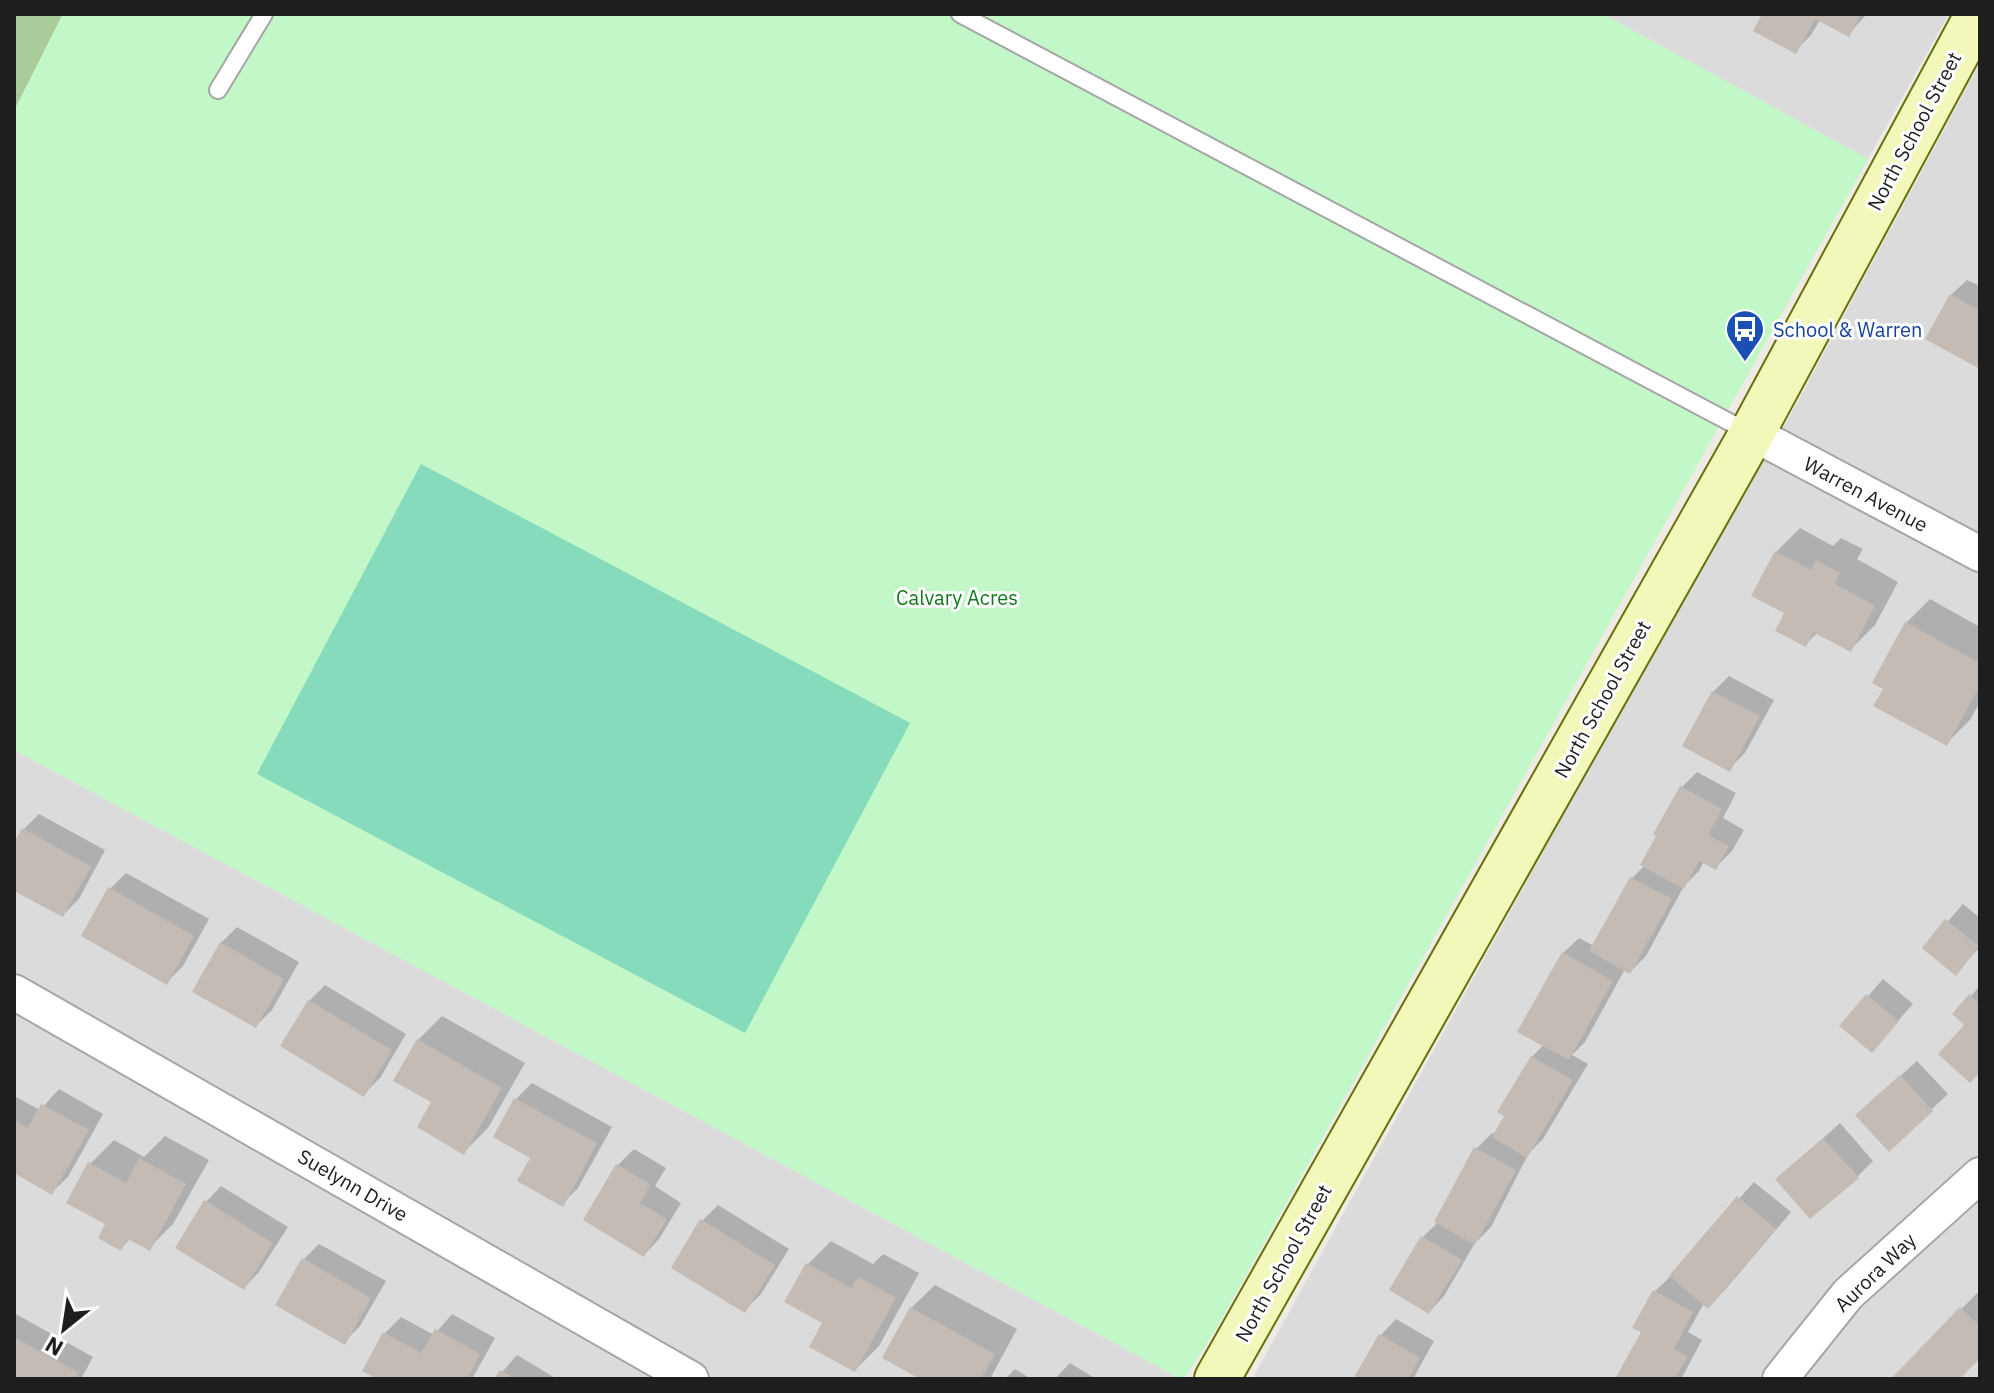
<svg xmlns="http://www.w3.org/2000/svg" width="1994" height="1393" viewBox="0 0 1994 1393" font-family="'IBM Plex Sans',sans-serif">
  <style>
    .residential { fill: #dcdbdb }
    .forest { fill: #a8cd9a }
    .park { fill: #c2f7c7 }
    .pitch { fill: #85dbbb }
    .shadow { fill: #0003 }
    .building { fill: #c3bbb4 }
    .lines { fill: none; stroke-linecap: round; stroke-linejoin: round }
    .lane-casing { stroke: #a5a5a5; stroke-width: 20 }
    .street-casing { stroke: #a5a5a5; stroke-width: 38 }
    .secondary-casing { stroke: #657208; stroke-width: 48 }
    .lane { stroke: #fff; stroke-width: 16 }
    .street { stroke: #fff; stroke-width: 34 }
    .secondary { stroke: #f3f7ba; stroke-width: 44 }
    .labels { text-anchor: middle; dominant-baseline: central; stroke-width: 6; stroke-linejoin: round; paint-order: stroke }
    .street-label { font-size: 20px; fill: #1e1e1e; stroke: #fff }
    .transit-label { font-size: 20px; fill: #164399; stroke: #fff; text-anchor: start }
    .park-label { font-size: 20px; fill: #0f7919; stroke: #fff }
  </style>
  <rect width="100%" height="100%" fill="#efebe4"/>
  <g class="residential">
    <path d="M1603,14h346l-81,145z"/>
    <path d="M1980,63v1316h-728l401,-726 139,-241z"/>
    <path d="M14,750l1167,629h-1167z"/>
  </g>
  <path class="forest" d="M14,14h49l-49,97z"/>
  <path class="park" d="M63,14h1540l265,145 -652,1170 -32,50h-3l-1167,-629v-639z"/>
  <path class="pitch" d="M421,464l489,259 -165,310 -488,-259z"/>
  <g class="shadow">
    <path d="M1764,14h103l-19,21 -28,-15 -9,15 -16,16z"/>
    <path d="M1967,280l13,6v81l-29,-72z"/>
    <path d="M1800,528l33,18 8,-8 22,11 -6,10 41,23 -23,43 -24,24 -33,-17 -13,13 -19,-32 -10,-61z"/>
    <path d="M1930,599l50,28v75l-10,18 -24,24 -60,-56 20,-65z"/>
    <path d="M1729,676l45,24 -29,53 -16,16 -16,-77z"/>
    <path d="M1697,772l39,21 -13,25 21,12 -12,21 -16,16 -12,-6 -5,10 -15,15 -38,70 -16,16 -5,-3 -40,73 -13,13 16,9 -45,75 -14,14 -38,74 -16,16 -31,53 -15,16 -6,-75 15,-15 38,-73 16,-16 4,2 36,-78 12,-13 19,-91 16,-15 15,8 38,-68 13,-13 36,-77z"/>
    <path d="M39,814l66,36 -26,49 -16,16 -49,-26v-42l9,-17z"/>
    <path d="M126,873l83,46 -26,47 -16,16 -57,-93z"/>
    <path d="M1963,904l17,14v29l-24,26 -31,-25z"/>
    <path d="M237,927l62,35 -27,48 -16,16 -35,-83z"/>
    <path d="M1883,979l30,25 -41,46 -30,-24z"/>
    <path d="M325,985l81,49 -26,44 -16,16 -55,-93z"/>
    <path d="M1980,986v84l-13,-45 -13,-11z"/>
    <path d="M442,1016l83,47 -37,65 -24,24 -30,-50 -16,-62z"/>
    <path d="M1917,1061l31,33 -59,55 -15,-49z"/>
    <path d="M532,1083l80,44 -34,61 -16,16 -46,-105z"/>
    <path d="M59,1089l44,25 -35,63 -16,15 -38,-21v-75l26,14z"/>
    <path d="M1840,1123l33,38 -16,16 -79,2z"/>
    <path d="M165,1136l44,24 -36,64 -24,24 -18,-10 -10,10 -13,-25 -18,-59 24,-24 30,17z"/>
    <path d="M634,1149l32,19 -11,18 26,17 -22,36 -15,16 -26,-90z"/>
    <path d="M1754,1182l37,30 -67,79 -16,15 -4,-3 -16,29 14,8 -21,39h-64l27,-48 10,-39 17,-16z"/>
    <path d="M221,1186l67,41 -29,45 -15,16 -38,-86z"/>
    <path d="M718,1205l71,44 -28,45 -16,16 -43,-89z"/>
    <path d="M831,1241l42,23 10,-10 36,19 -40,73 -24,24 -30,-48 -18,-57z"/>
    <path d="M319,1244l67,37 -26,45 -16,16 -41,-82z"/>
    <path d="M935,1285l82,44 -27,50h-69l-10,-71z"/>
    <path d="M1977,1293l3,2v61l-22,23h-64z"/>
    <path d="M14,1313l79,44 -12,22h-67z"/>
    <path d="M452,1314l43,24 -23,41h-91l4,-46 16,-16 33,18z"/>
    <path d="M1396,1319l38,22 -21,38h-57l25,-44z"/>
    <path d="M517,1355l40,24h-61z"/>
    <path d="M1070,1363l26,16h-41z"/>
    <path d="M1015,1369l16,10h-26z"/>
  </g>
  <g class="building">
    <path d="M1762,14h99l-12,23 -34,-18 -19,35 -43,-23z"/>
    <path d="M1950,294l30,17v58l-55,-30z"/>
    <path d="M1775,551l36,19 5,-10 24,13 -5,11 40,22 -24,46 -38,-20 -7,15 -31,-16 9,-18 -33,-17z"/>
    <path d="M1905,622l75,41v22l-33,61 -74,-40 10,-17 -11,-6z"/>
    <path d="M1712,691l48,25 -30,56 -48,-26z"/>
    <path d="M1680,786l42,23 -14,26 21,11 -13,24 -17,-9 -15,28 -44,-24 16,-29 -3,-2z"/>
    <path d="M22,828l69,38 -28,51 -49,-26v-48z"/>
    <path d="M1630,877l42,22 -42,75 -41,-23z"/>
    <path d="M108,887l86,49 -27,49 -86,-49z"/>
    <path d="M1945,919l34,27 -23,30 -34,-28z"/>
    <path d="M220,942l64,37 -28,49 -64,-36z"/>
    <path d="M1562,952l51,29 -44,79 -52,-28z"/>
    <path d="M1866,994l33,27 -27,32 -33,-27z"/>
    <path d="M1969,994l11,10v68l-10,11 -32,-29 26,-29 -12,-11z"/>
    <path d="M308,1000l84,50 -28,47 -84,-51z"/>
    <path d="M417,1039l85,49 -38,67 -47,-28 14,-25 -38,-21z"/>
    <path d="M1531,1056l42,24 -46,78 -35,-21 12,-21 -7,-4z"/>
    <path d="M1900,1075l33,36 -44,41 -34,-37z"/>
    <path d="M514,1098l83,45 -34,64 -46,-26 13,-23 -37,-21z"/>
    <path d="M41,1104l48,26 -37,65 -38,-22v-53l14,8z"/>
    <path d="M1823,1138l36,40 -49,41 -35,-40z"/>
    <path d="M1474,1147l42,23 -41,75 -41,-23z"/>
    <path d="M139,1158l47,26 -36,67 -22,-12 -7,12 -23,-13 7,-14 -39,-21 22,-41 38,21z"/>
    <path d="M616,1164l35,21 -11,18 27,16 -23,38 -61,-37z"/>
    <path d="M1737,1196l39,33 -68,80 -39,-33z"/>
    <path d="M204,1200l69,43 -29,47 -69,-42z"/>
    <path d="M700,1219l75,46 -30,48 -74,-45z"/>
    <path d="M1421,1236l41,24 -33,54 -40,-24z"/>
    <path d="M302,1258l69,40 -26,47 -70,-40z"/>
    <path d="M806,1263l45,25 7,-11 38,21 -41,74 -46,-25 13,-24 -38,-21z"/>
    <path d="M1653,1290l40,22 -19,37 13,8 -12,22h-60l26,-47 -9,-4z"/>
    <path d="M910,1307l85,47 -14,25h-61l-38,-21z"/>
    <path d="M1960,1307l20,19v32l-20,21h-69z"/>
    <path d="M435,1329l45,25 -13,25h-90l-15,-8 21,-39 38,21z"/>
    <path d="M1379,1334l41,24 -12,21h-55z"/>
    <path d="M14,1337l65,36 -4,6h-61z"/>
    <path d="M500,1370l15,9h-21z"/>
  </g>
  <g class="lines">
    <g class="lane-casing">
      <g id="lane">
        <path d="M960,14l790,419"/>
        <path d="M218,90l46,-76"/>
      </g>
    </g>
    <g class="street-casing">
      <g id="street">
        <path d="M1752,433l228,121"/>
        <path d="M14,992l677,387"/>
        <path d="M1780,1379l68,-85 132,-119"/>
      </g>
    </g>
    <g class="secondary-casing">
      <path id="secondary" d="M1217,1379l535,-946 226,-419"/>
    </g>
    <use href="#lane" class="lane"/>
    <use href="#street" class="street"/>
    <use href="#secondary" class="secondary"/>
  </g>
  <defs>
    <g id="bus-pin" transform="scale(2)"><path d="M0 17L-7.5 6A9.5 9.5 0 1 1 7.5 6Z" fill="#1a4fb4" stroke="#fff"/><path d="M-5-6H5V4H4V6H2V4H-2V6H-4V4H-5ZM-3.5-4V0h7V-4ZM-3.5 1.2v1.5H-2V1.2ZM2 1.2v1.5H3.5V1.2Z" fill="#fff"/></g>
  </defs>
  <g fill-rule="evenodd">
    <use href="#bus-pin" x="1745" y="329"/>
  </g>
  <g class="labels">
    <g class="street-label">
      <text transform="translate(1914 131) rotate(-62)">North School Street</text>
      <text transform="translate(1866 494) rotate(28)">Warren Avenue</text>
      <text transform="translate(1602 699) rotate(-61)">North School Street</text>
      <text transform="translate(353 1185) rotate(30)">Suelynn Drive</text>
      <text transform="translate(1283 1263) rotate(-61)">North School Street</text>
      <text transform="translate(1875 1272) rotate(-44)">Aurora Way</text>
    </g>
    <g class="transit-label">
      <text x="1773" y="329">School &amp; Warren</text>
    </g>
    <g class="park-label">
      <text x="957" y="597">Calvary Acres</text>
    </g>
  </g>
  <rect width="1994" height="1393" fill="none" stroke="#1e1e1e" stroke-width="32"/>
  <g transform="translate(64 1329) rotate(210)" stroke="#ffffff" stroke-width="6" paint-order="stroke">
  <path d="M0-6L14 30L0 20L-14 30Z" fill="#1e1e1e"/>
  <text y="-12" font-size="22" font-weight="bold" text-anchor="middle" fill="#1e1e1e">N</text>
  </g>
</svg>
